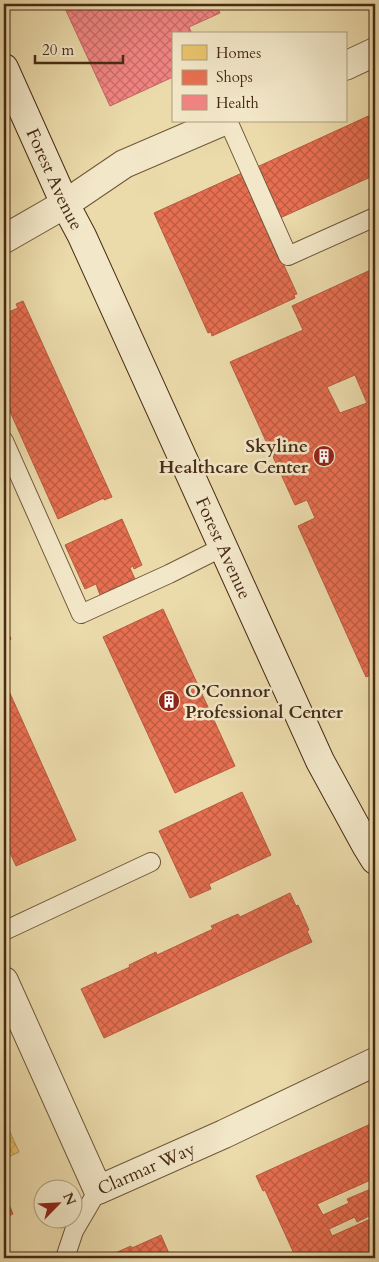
<svg xmlns="http://www.w3.org/2000/svg" width="379" height="1262" viewBox="0 0 379 1262" font-family="Cardo,serif">
  <style>
    .homes { fill: url(#homes-cross-hatch); stroke: #b89650 }
    .shops { fill: url(#shops-cross-hatch); stroke: #b75b3f; fill-rule: evenodd }
    .health { fill: url(#health-cross-hatch); stroke: #bf6961 }
    .lines { fill: none; stroke-linecap: round; stroke-linejoin: round }
    .service-casing { stroke: #70573a; stroke-width: 20 }
    .minor-casing { stroke: #70573a; stroke-width: 30 }
    .tertiary-casing { stroke: #70573a; stroke-width: 30 }
    .secondary-casing { stroke: #472b15; stroke-width: 30 }
    .service { stroke: #f2e7c8; stroke-width: 18 }
    .minor { stroke: #f2e7c8; stroke-width: 28 }
    .tertiary { stroke: #f2e7c8; stroke-width: 28 }
    .secondary { stroke: #f2e7c8; stroke-width: 28 }
    .labels { text-anchor: middle; dominant-baseline: central; stroke-width: 5; stroke-linejoin: round; paint-order: stroke }
    .street-label { font-size: 18px; fill: #472b15; stroke: #f2e7c8 }
    .poi-label { font-size: 18px; font-weight: bold; fill: #472b15; stroke: #f2e7c8; text-anchor: end }
  </style>
  <defs>
    <pattern id="homes-cross-hatch" width="8" height="8" patternUnits="userSpaceOnUse" patternTransform="scale(1.25)"><rect width="8" height="8" fill="#e9c46a"/><path d="M0 0l8 8M0 8l8-8" fill="none" stroke="#c9a95b"/></pattern>
    <pattern id="shops-cross-hatch" width="8" height="8" patternUnits="userSpaceOnUse" patternTransform="scale(1.25)"><rect width="8" height="8" fill="#e76f51"/><path d="M0 0l8 8M0 8l8-8" fill="none" stroke="#bd5b42"/></pattern>
    <pattern id="health-cross-hatch" width="8" height="8" patternUnits="userSpaceOnUse" patternTransform="scale(1.25)"><rect width="8" height="8" fill="#f28482"/><path d="M0 0l8 8M0 8l8-8" fill="none" stroke="#c66c69"/></pattern>
  </defs>
  <rect width="100%" height="100%" fill="#ebdaaa"/>
  <filter id="stains"><feTurbulence type="fractalNoise" baseFrequency=".004" numOctaves="4"/><feColorMatrix values="0 0 0 0 .2 0 0 0 0 .09 0 0 0 0 .02 0 0 0 .5 -.17"/></filter>
  <radialGradient id="worn" r=".72"><stop offset=".6" stop-color="#630" stop-opacity="0"/><stop offset="1" stop-color="#630" stop-opacity=".3"/></radialGradient>
  <g class="homes">
    <path d="M313,4h17l-14,6z"/>
    <path d="M4,1119l15,33 -15,7z"/>
  </g>
  <g class="shops">
    <path d="M375,113v62l-95,43 -23,-51z"/>
    <path d="M242,173l55,121 -3,1 1,3 -83,38 -1,-4 -3,1 -54,-120z"/>
    <path d="M375,268v405l-9,4 -68,-151 17,-8 -8,-18 -12,5 -65,-143 73,-32 -11,-24zM355,375l12,28 -27,10 -13,-26z"/>
    <path d="M23,301l89,196 -8,3v-2l-46,21 -54,-121v-84l14,-6 -2,-4z"/>
    <path d="M122,519l20,46 -8,4 -1,-3 -3,2 5,11 -35,16 -4,-11 -11,5 -20,-44z"/>
    <path d="M163,609l72,157 -60,27 -72,-156z"/>
    <path d="M4,623l7,16 -7,4z"/>
    <path d="M4,680l72,160 -60,26 -12,-27z"/>
    <path d="M242,792l29,63 -62,29 2,5 -21,9 -31,-67z"/>
    <path d="M290,893l6,13 2,-1 11,25 -2,1 5,11 -208,96 -23,-49 49,-22 -1,-2 27,-13 1,3 56,-26 -2,-3 27,-12 2,3z"/>
    <path d="M375,1122v56l-58,26 6,11 26,-12 -2,-4 24,-10 2,3 2,-1v22l-18,9 -2,-5 -26,12 3,7 43,-19v41h-79l-31,-68 -2,1 -7,-15z"/>
    <path d="M4,1192l9,22 -9,4z"/>
    <path d="M161,1235l10,23h-64l-1,-1 25,-11 1,2z"/>
  </g>
  <path class="health" d="M63,4h153l4,9 -31,14 3,7h-19v43l-63,29z"/>
  <g class="lines">
    <g class="service-casing">
      <g id="service">
        <path d="M228,121l60,135 87,-39"/>
        <path d="M4,441l77,173 88,-40 54,-27"/>
        <path d="M4,931l147,-69"/>
        <path d="M65,1258l9,-27 24,-41"/>
      </g>
    </g>
    <g class="minor-casing">
      <g id="minor">
        <path d="M345,66l30,-14"/>
        <path d="M65,204l59,-40 100,-43"/>
        <path id="s1" d="M4,981l94,209 126,-56 151,-72"/>
      </g>
    </g>
    <g class="tertiary-casing">
      <path id="tertiary" d="M4,239l61,-35"/>
    </g>
    <g class="secondary-casing">
      <g id="secondary">
        <path id="s2" d="M4,68l61,136 17,32 238,525 47,86 8,13"/>
      </g>
    </g>
    <use href="#service" class="service"/>
    <use href="#minor" class="minor"/>
    <use href="#tertiary" class="tertiary"/>
    <use href="#secondary" class="secondary"/>
  </g>
  <defs>
    <g id="building-disc" transform="scale(1.125)"><circle r="9.5" fill="#8f2418" stroke="#f2e7c8"/><path d="M-4-6H4V6H1V3H-1V6H-4ZM-2.5-4.3h1.7v1.8h-1.7ZM.8-4.3h1.7v1.8H.8ZM-2.5-1h1.7V.8h-1.7ZM.8-1h1.7V.8H.8Z" fill="#fff"/></g>
  </defs>
  <g fill-rule="evenodd">
    <use href="#building-disc" x="324" y="456"/>
    <use href="#building-disc" x="169" y="701"/>
  </g>
  <g class="labels">
    <g class="street-label">
      <text stroke="none"><textPath href="#s2" startOffset="122">Forest Avenue</textPath></text>
      <text stroke="none"><textPath href="#s2" startOffset="528">Forest Avenue</textPath></text>
      <text stroke="none"><textPath href="#s1" startOffset="282">Clarmar Way</textPath></text>
    </g>
    <g class="poi-label">
      <text x="308" y="446">Skyline<tspan x="308" dy="21">Healthcare Center</tspan></text>
      <text x="185" y="691" text-anchor="start">O’Connor<tspan x="185" dy="21">Professional Center</tspan></text>
    </g>
  </g>
  <rect width="379" height="1262" fill="none" stroke="#ebdaaa" stroke-width="20"/>
  <rect x="5" y="5" width="369" height="1252" fill="none" stroke="#472b15" stroke-width="2.5"/>
  <rect x="10" y="10" width="359" height="1242" fill="none" stroke="#472b15"/>
  <rect x="172" y="32" width="175" height="90" fill="#f2e7c8" stroke="#ae9c80"/>
  <rect x="182" y="45" width="25" height="15" fill="#e9c46a" stroke="#ae9c80"/>
  <text x="216" y="58" font-size="15" fill="#472b15">Homes</text>
  <rect x="182" y="70" width="25" height="15" fill="#e76f51" stroke="#ae9c80"/>
  <text x="216" y="82" font-size="15" fill="#472b15">Shops</text>
  <rect x="182" y="95" width="25" height="15" fill="#f28482" stroke="#ae9c80"/>
  <text x="216" y="108" font-size="15" fill="#472b15">Health</text>
  <g transform="translate(58 1204) rotate(66)"><circle r="24" fill="#f2e7c8" stroke="#ae9c80"/>
  <path d="M0-4L9 19L0 12L-9 19Z" fill="#8f2418"/>
  <text y="-8" font-size="14" font-weight="bold" text-anchor="middle" fill="#472b15">N</text>
  </g>
  <path d="M35 55v8h88v-8" fill="none" stroke="#472b15" stroke-width="2.5"/>
  <text x="42" y="55" font-size="15" fill="#472b15" stroke="#f2e7c8" stroke-width="4" paint-order="stroke">20 m</text>
  <rect width="100%" height="100%" filter="url(#stains)"/>
  <rect width="100%" height="100%" fill="url(#worn)"/>
</svg>
